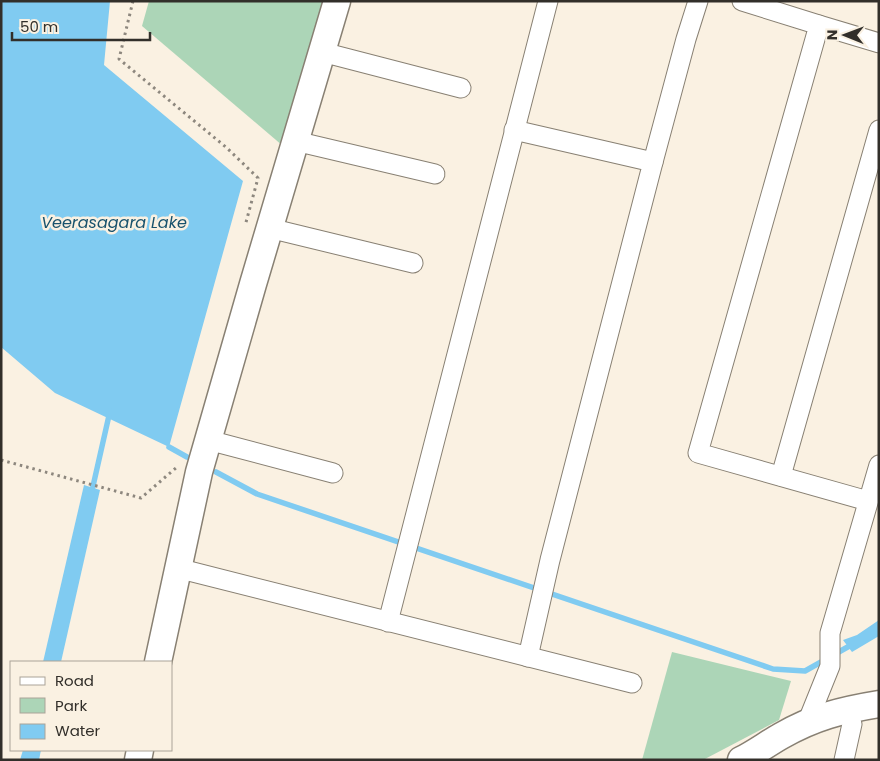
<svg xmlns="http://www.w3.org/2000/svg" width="880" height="761" viewBox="0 0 880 761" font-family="Poppins,sans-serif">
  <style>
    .green { fill: #acd5b7 }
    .water { fill: #80cbf1 }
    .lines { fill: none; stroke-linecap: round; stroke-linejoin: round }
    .stream { stroke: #80cbf1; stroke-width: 5.5 }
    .street-casing { stroke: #888073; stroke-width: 21 }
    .secondary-casing { stroke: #888073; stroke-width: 29 }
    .path { stroke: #8d877e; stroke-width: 3; stroke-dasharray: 2.5 4; stroke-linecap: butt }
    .street { stroke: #fff; stroke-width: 19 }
    .secondary { stroke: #fff; stroke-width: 26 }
    .labels { text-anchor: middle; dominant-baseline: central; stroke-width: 5; stroke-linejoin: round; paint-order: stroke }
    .water-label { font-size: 16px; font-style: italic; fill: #18526d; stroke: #faf1e2 }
  </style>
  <rect width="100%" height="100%" fill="#faf1e2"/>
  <g class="green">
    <path d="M149,1h175l-41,145 -141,-120z"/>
    <path d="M672,652l119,29 -12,39 -76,40h-61z"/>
  </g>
  <g class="water">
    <path d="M1,1h109l-6,64 139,116 -74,266 -114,-54 -54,-46z"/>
    <path d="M84,485l16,5 -39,172h-18z"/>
    <path d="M879,620v16l-27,16 -9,-12 14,-5z"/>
    <path d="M23,750h18l-2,10h-19z"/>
  </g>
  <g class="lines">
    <g class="stream">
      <path d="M169,447l18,10"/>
      <path d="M216,472l41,22 516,175 32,2 48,-27"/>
      <path d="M91,495l19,-84"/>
    </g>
    <g class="street-casing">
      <g id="street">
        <path d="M742,1l77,24 -121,428 170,48"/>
        <path d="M819,25l60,18"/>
        <path d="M322,52l139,36"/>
        <path d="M514,130l139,32 -103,398 -22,97"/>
        <path d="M295,141l140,33"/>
        <path d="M653,162l33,-123 12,-38"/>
        <path d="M269,228l144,35"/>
        <path d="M208,440l125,33"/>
        <path d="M781,476l98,-346"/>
        <path d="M177,568l455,115"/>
        <path d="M388,622l160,-621"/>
        <path d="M807,723l23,-57v-33l49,-168"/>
        <path d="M844,760l8,-36"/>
      </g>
    </g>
    <g class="secondary-casing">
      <g id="secondary">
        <path d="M158,662l41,-190 54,-188 84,-283"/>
        <path d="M138,760l2,-10"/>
        <path d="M741,760c14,-7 26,-16 40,-24 33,-19 61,-26 98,-32"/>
      </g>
    </g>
    <g class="path">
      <path d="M133,1l-14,58 108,89 31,30 -13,48"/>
      <path d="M1,460l140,38 36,-31"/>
    </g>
    <use href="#street" class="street"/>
    <use href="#secondary" class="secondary"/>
  </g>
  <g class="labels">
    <g class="water-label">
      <text x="114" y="222">Veerasagara Lake</text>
    </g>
  </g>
  <rect width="880" height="761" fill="none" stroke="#322f2a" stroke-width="5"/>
  <rect x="10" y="661" width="162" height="90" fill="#faf1e2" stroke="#aaa398"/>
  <rect x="20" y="677" width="25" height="8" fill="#ffffff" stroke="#aaa398"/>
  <text x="55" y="686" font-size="15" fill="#322f2a">Road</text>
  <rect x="20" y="698" width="25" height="15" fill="#acd5b7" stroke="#aaa398"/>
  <text x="55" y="711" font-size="15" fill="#322f2a">Park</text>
  <rect x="20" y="724" width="25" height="15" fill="#80cbf1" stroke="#aaa398"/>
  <text x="55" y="736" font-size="15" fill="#322f2a">Water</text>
  <g transform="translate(845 35) rotate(271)" stroke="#faf1e2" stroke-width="4" paint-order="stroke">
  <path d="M0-4L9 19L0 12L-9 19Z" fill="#322f2a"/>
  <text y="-8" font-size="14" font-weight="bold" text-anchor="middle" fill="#322f2a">N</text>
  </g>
  <path d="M12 32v8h138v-8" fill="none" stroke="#322f2a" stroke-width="2.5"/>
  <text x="20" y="32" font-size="15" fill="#322f2a" stroke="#faf1e2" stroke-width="4" paint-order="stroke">50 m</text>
</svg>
